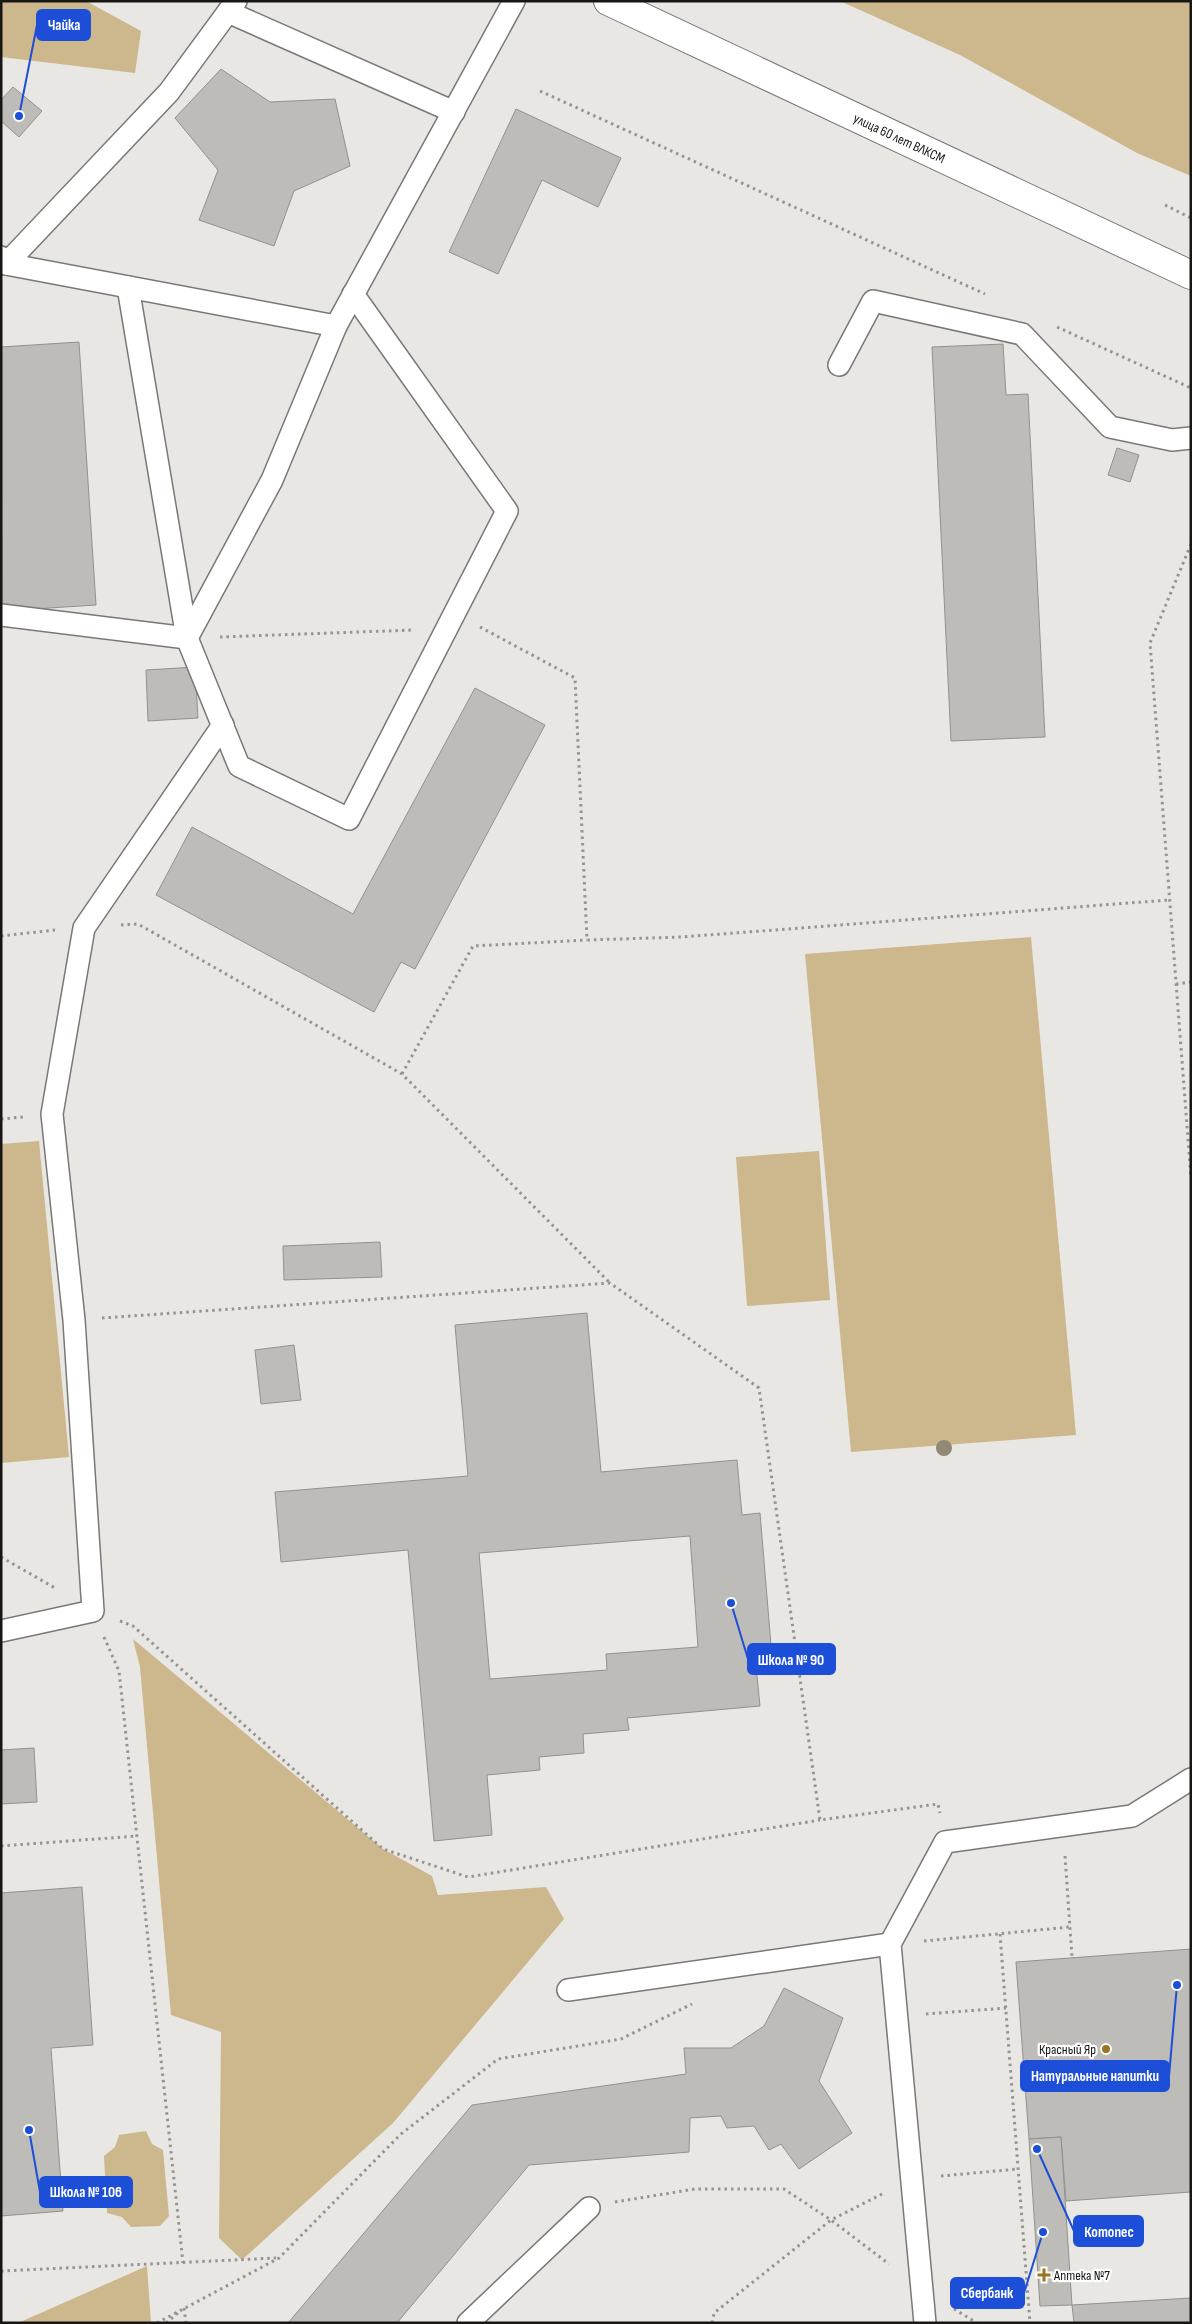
<svg xmlns="http://www.w3.org/2000/svg" width="1192" height="2324" viewBox="0 0 1192 2324" font-family="'Sofia Sans Condensed',sans-serif">
  <style>
    .green { fill: #cdb78c }
    .building { fill: #bebcb8; stroke: #92918d; fill-rule: evenodd }
    .lines { fill: none; stroke-linecap: round; stroke-linejoin: round }
    .lane-casing { stroke: #797874; stroke-width: 24 }
    .secondary-casing { stroke: #797874; stroke-width: 30 }
    .path { stroke: #969492; stroke-width: 3; stroke-dasharray: 2.5 4; stroke-linecap: butt }
    .lane { stroke: #fff; stroke-width: 21 }
    .secondary { stroke: #fff; stroke-width: 28 }
    .tree { fill: #928876 }
    .poi-dot { fill: #99751f; stroke: #fff; stroke-width: 2 }
    .labels { text-anchor: middle; dominant-baseline: central; stroke-width: 4.5; stroke-linejoin: round; paint-order: stroke }
    .street-label { font-size: 14px; fill: #171615; stroke: #fff }
    .poi-label { font-size: 14px; fill: #171615; stroke: #fff; text-anchor: end }
    .leader { fill: none; stroke: #1d4ed8; stroke-width: 2 }
    .callout-dot { fill: #1d4ed8; stroke: #fff; stroke-width: 2 }
    .callout { fill: #1d4ed8; stroke: #1d4ed8; stroke-width: 2 }
    .callout-label { font-size: 15px; text-anchor: middle; font-weight: bold; fill: #fff }
  </style>
  <rect width="100%" height="100%" fill="#e9e7e3"/>
  <g class="green">
    <path d="M1,1h85l55,30 -6,42 -134,-16z"/>
    <path d="M840,1h351v175l-54,-23 -177,-98z"/>
    <path d="M1031,937l45,498 -225,17 -46,-498z"/>
    <path d="M39,1141l30,316 -68,6v-319z"/>
    <path d="M819,1151l11,149 -83,6 -11,-149z"/>
    <path d="M133,1639l250,210 49,27 6,19 108,-8 18,32 -171,204 -151,137 -23,-22 2,-206 -50,-17 -31,-348z"/>
    <path d="M146,2131l6,13 11,6 6,66 -9,10 -29,1 -9,-10 -15,-4 -3,-57 11,-9 4,-12z"/>
    <path d="M147,2266l4,57h-133z"/>
  </g>
  <g class="building">
    <path d="M221,69l49,33 65,-3 15,67 -56,25 -20,55 -75,-26 19,-50 -43,-52z"/>
    <path d="M13,87l29,24 -23,26 -18,-16v-21z"/>
    <path d="M516,109l105,49 -23,49 -56,-27 -44,94 -49,-22z"/>
    <path d="M79,342l17,263 -94,6 -1,-264z"/>
    <path d="M1003,344l3,51 22,-1 17,343 -94,4 -19,-394z"/>
    <path d="M1117,448l22,7 -9,27 -22,-7z"/>
    <path d="M195,667l3,51 -50,3 -2,-51z"/>
    <path d="M475,688l70,37 -130,244 -14,-7 -27,50 -218,-117 36,-68 161,87z"/>
    <path d="M380,1242l2,35 -98,3 -1,-34z"/>
    <path d="M587,1313l14,159 136,-12 5,55 18,-2 11,132 -17,1 6,60 -133,12 2,12 -46,4 1,19 -45,4 1,13 -53,5 5,60 -58,6 -26,-291 -127,12 -6,-70 193,-16 -13,-151zM690,1536l8,111 -92,7 1,16 -117,9 -11,-126z"/>
    <path d="M294,1345l7,55 -40,4 -6,-54z"/>
    <path d="M34,1748l3,54 -36,2v-54z"/>
    <path d="M82,1887l11,158 -42,3 12,163 -62,5v-323z"/>
    <path d="M1191,1949v243l-125,9 -5,-64 -32,2 -13,-177z"/>
    <path d="M784,1988l59,30 -24,63 33,52 -53,36 -18,-25 -12,6 -15,-24 -27,2 -6,-12 -31,2 -1,34 -160,13 -132,158h-109l184,-218 214,-31 -2,-26h47l33,-22z"/>
    <path d="M1061,2137l11,168 -32,1 -11,-167z"/>
    <path d="M1191,2298v25h-117l-2,-18z"/>
  </g>
  <g class="lines">
    <g class="lane-casing">
      <g id="lane">
        <path d="M228,12l226,100"/>
        <path d="M1,257l5,7 330,62"/>
        <path d="M1,263l5,1 163,-172 67,-91"/>
        <path d="M128,287l59,351 52,128 110,53 158,-308 -154,-217"/>
        <path d="M839,365l34,-64 149,33 88,93 62,13 19,-2"/>
        <path d="M1,615l186,23"/>
        <path d="M187,638l85,-158 64,-154 178,-325"/>
        <path d="M1,1631l92,-20 -19,-291 -22,-206 32,-186 139,-203"/>
        <path d="M568,1990l322,-46"/>
        <path d="M468,2323l121,-115"/>
        <path d="M925,2323l-35,-379 55,-102 187,-26 59,-37"/>
      </g>
    </g>
    <g class="secondary-casing">
      <g id="secondary">
        <path id="s1" d="M608,1l583,274"/>
      </g>
    </g>
    <g class="path">
      <path d="M540,91l445,203"/>
      <path d="M1165,205l26,13"/>
      <path d="M1057,327l134,61"/>
      <path d="M1191,544l-41,99 41,535"/>
      <path d="M480,627l95,51 12,262 95,-3 487,-37"/>
      <path d="M220,637l194,-7"/>
      <path d="M121,925l17,-1 264,150 208,209"/>
      <path d="M1,936l54,-6"/>
      <path d="M1176,984l15,-2"/>
      <path d="M402,1074l71,-128 114,-6"/>
      <path d="M1,1119l22,-2"/>
      <path d="M102,1318l508,-35 149,105 61,432 118,-16 2,9"/>
      <path d="M1,1557l54,31"/>
      <path d="M120,1621l13,5 250,223 85,28 352,-57"/>
      <path d="M104,1637l15,34 64,592"/>
      <path d="M1,1846l136,-10"/>
      <path d="M1065,1856l7,101"/>
      <path d="M1000,1934l30,389"/>
      <path d="M924,1941l146,-14"/>
      <path d="M926,2014l80,-6"/>
      <path d="M941,2176l77,-7"/>
      <path d="M615,2202l80,-13h89l47,31 58,44"/>
      <path d="M1,2271l275,-13"/>
      <path d="M184,2308l2,15"/>
      <path d="M954,2309l23,14"/>
      <path d="M157,2323l122,-65 122,-124 97,-75 123,-20 71,-35"/>
      <path d="M166,2323l12,-10"/>
      <path d="M712,2323l2,-10 117,-93 53,-27"/>
    </g>
    <use href="#lane" class="lane"/>
    <use href="#secondary" class="secondary"/>
  </g>
  <circle class="tree" cx="944" cy="1448" r="8"/>
  <g class="poi-dot">
    <circle cx="1106" cy="2049" r="5"/>
    <path d="M1041.5 2267.5h5v5h5v5h-5v5h-5v-5h-5v-5h5z"/>
  </g>
  <g class="labels">
    <g class="street-label">
      <text stroke="none"><textPath href="#s1" startOffset="322">улица 60 лет ВЛКСМ</textPath></text>
    </g>
    <g class="poi-label">
      <text x="1096" y="2049">Красный Яр</text>
      <text x="1054" y="2275" text-anchor="start">Аптека №7</text>
    </g>
  </g>
  <path class="leader" d="M19 116L37 25M731 1603L748 1659M1177 1985L1169 2076M29 2130L40 2192M1037 2149L1074 2231M1043 2232L1024 2293"/>
  <g class="callout-dot">
    <circle cx="19" cy="116" r="5"/>
    <circle cx="731" cy="1603" r="5"/>
    <circle cx="1177" cy="1985" r="5"/>
    <circle cx="29" cy="2130" r="5"/>
    <circle cx="1037" cy="2149" r="5"/>
    <circle cx="1043" cy="2232" r="5"/>
  </g>
  <g class="callout">
    <rect x="37" y="10" width="53" height="30" rx="5"/>
    <rect x="748" y="1644" width="87" height="30" rx="5"/>
    <rect x="1021" y="2061" width="148" height="30" rx="5"/>
    <rect x="40" y="2177" width="92" height="30" rx="5"/>
    <rect x="1074" y="2216" width="69" height="30" rx="5"/>
    <rect x="951" y="2278" width="73" height="30" rx="5"/>
  </g>
  <g class="callout-label">
    <text x="64" y="30">Чайка</text>
    <text x="791" y="1665">Школа № 90</text>
    <text x="1095" y="2081">Натуральные напитки</text>
    <text x="86" y="2197">Школа № 106</text>
    <text x="1109" y="2237">Котопес</text>
    <text x="987" y="2298">Сбербанк</text>
  </g>
  <rect width="1192" height="2324" fill="none" stroke="#171615" stroke-width="5"/>
</svg>
